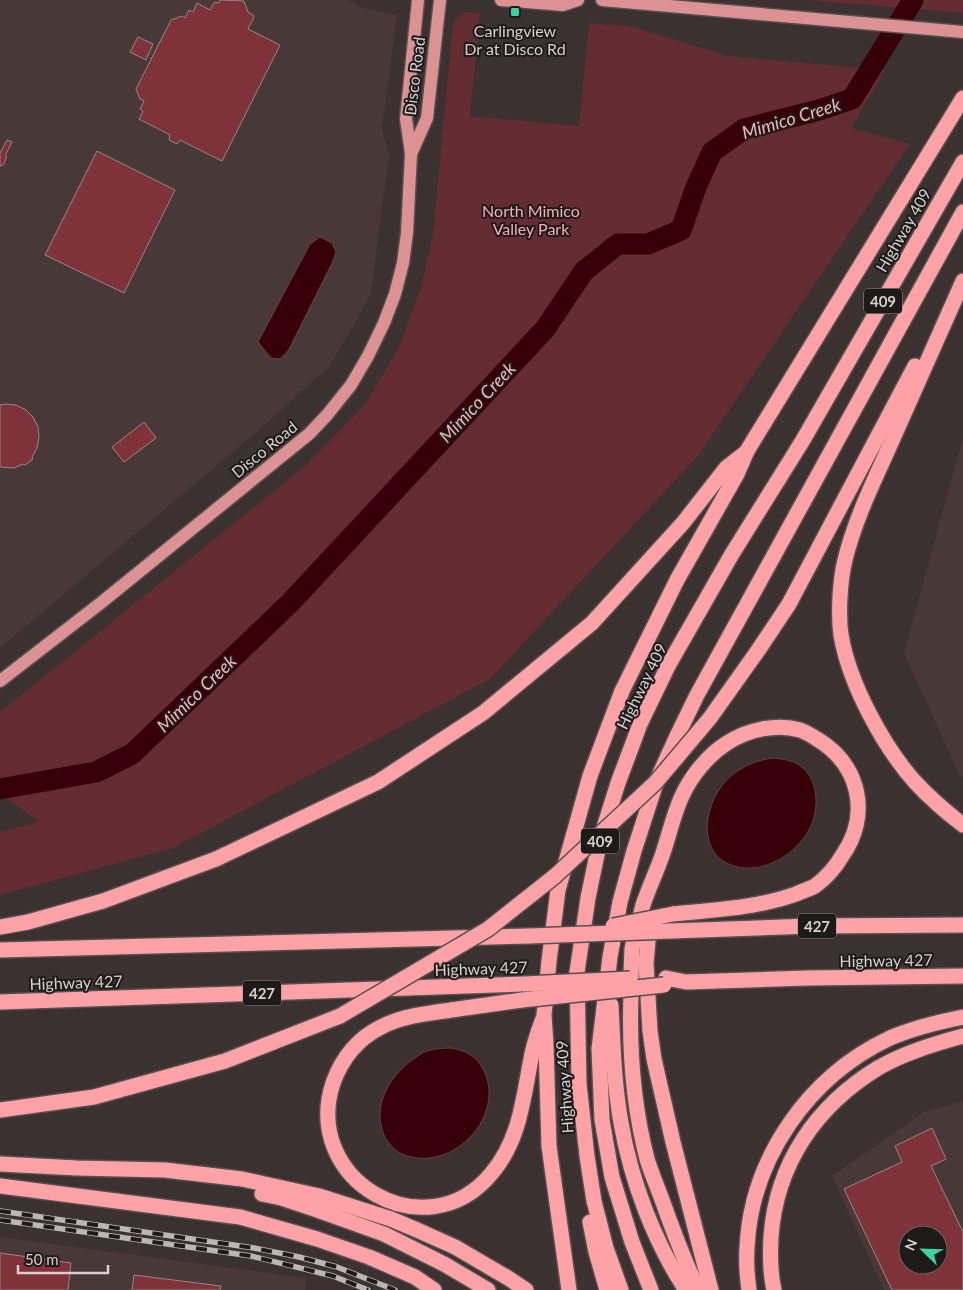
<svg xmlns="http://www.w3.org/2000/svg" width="963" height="1290" viewBox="0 0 963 1290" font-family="Lato,sans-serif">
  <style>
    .built { fill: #493838; fill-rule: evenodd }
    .green { fill: #632c30; fill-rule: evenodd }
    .water { fill: #370009; stroke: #673e45 }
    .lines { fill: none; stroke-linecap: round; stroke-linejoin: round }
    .river { stroke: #370009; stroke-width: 21 }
    .building { fill: #7f3239; stroke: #948888; fill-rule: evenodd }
    .major-casing { stroke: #574e4e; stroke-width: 15 }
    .highway-casing { stroke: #574e4e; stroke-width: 18 }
    .major { stroke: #dc9193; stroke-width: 12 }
    .highway { stroke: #fda2a6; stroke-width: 15 }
    .rail-casing { stroke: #bdb5b5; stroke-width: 5.5 }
    .rail { stroke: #1f1a1a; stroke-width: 4; stroke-dasharray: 11; stroke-linecap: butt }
    .highway-bridge-casing { stroke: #574e4e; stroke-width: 18; stroke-linecap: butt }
    .highway-bridge { stroke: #fda2a6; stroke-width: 15 }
    .poi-dot { fill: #3ad4a4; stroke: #1f1a1a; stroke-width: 2 }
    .labels { text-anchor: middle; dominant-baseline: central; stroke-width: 4; stroke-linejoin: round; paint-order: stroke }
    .shield { fill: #1f1a1a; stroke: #a09999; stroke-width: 1 }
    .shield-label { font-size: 15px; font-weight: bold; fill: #d7d0d0 }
    .poi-label { font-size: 16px; fill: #d7d0d0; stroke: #1f1a1a }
    .street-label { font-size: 16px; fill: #d7d0d0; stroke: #1f1a1a }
    .park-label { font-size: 16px; fill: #f5afb0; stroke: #1f1a1a }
    .water-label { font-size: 18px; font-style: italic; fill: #fbb4b6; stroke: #1f1a1a }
  </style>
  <rect width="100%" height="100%" fill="#3b3131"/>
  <g class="built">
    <path d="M0,0h348l15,8 34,7 -15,114 7,25 -18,140 -41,72 -71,64 -259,218z"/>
    <path d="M963,437v340l-3,-1 -56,-123z"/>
    <path d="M963,1101v189h-79l-52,-114 92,-64zM908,1235h30v30h-30z"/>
    <path d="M0,1237l306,41v12h-306z"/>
  </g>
  <g class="green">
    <path d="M805,0h158v13z"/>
    <path d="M465,12l15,1 -10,103 109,10 10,-103 41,3 98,30 157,14 -34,58 59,16 -212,312 -208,223 -317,169 -173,47v-63l39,-10 -31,-23 -8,-2v-85l305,-246 61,-63 33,-56 22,-60 12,-52 20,-213zM439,437l-1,15 -310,308 288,-301z"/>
  </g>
  <g class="water">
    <path d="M320,237l12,6 4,9 -3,9 -45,90 -8,8 -9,-1 -13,-16 52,-98z"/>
    <path d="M774,758c10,1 21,3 29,10 16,14 16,42 7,60 -13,26 -47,47 -76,38 -38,-12 -30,-59 -10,-83 13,-15 31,-23 50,-25z"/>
    <path d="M451,1048c6,1 13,3 18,6 7,4 12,10 15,17 23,48 -37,107 -86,81 -6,-4 -11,-11 -14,-17 -12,-29 5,-58 28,-75 3,-2 7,-5 10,-7 9,-4 19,-5 29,-5z"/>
  </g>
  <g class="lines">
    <path class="river" d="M0,789l96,-17 36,-18 158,-151 255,-274 39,-58 34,-27h30l33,-14 15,-43 16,-35 32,-23 75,-19 33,-11 61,-99"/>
  </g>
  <g class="building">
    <path d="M220,0l24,1 4,11 5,3 1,2 -6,12 32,16 -58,116 -42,-21 -3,4 -8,-4 1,-5 -31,-16 4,-8 -3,-2 4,-8 -4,-2 -4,-10 35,-69 11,-4 3,2 4,-8 4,2 4,-9 13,7 4,-7 1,-1 4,1z"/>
    <path d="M138,37l15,7 -7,16 -16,-8z"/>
    <path d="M7,140l5,2 -6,12v5l-3,6 -3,1v-13z"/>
    <path d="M97,151l78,39 -51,103 -79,-38z"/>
    <path d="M6,404l10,1 10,5 7,7 5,10 1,10 -2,11 -5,9 1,2 -8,6 -2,-1 -9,4 -14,-1v-62z"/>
    <path d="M144,422l12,16 -32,24 -12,-15z"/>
    <path d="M932,1128l14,31 -15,7 32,66v58h-71l-48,-101 58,-27 -7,-16zM908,1235h30v30h-30z"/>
    <path d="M0,1253l71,10 -3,27h-68z"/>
    <path d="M134,1275l87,11 -1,4h-88z"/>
  </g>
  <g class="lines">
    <g class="major-casing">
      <g id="major">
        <path d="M501,0l62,5 15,-5"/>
        <path d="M602,0l361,32"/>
        <path d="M411,154l16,-36 13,-118"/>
        <path d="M0,681l102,-79 207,-168 18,-19 24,-30 17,-29 16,-33 11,-29 8,-31 4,-30 4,-79 -5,-35 12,-119"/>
      </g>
    </g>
    <g class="highway-casing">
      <g id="highway">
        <path d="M963,281c-24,54 -48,108 -72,162 -17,38 -36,76 -46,117 -5,20 -7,54 -4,75 8,48 42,111 74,147 15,16 31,30 48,43"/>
        <path d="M759,649l30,-45 126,-238"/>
        <path d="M673,914c41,-4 84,-6 123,-20 6,-3 14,-5 19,-8 11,-8 20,-18 27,-30 29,-41 18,-91 -25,-117 -5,-3 -11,-7 -17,-9 -24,-7 -53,0 -73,13 -19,12 -36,33 -45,53 -8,17 -13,39 -19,57 -6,18 -14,34 -20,52 -2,8 -4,16 -6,24 -1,7 -4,13 -5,20 -1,15 -1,30 -1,45 -2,55 2,111 16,165 4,13 9,25 14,38 11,31 23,63 37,93"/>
        <path d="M650,919l-4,44 4,68 4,28 19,83 38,148"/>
        <path d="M0,927l28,-5 75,-21 113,-42 162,-77 105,-69 109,-90 91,-100 43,-55 18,-14"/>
        <path d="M671,931l140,-5 152,-1"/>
        <path d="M0,950l529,-14"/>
        <path d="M666,978l20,4 122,-4 155,-2"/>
        <path d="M522,1000c-21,3 -43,6 -64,9 -26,4 -54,6 -77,18 -24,12 -39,31 -48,56 -32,98 93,169 158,91 30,-35 32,-77 41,-120 2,-11 6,-22 10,-33"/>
        <path d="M0,1002l524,-18"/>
        <path d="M611,1005c2,40 3,79 10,118 10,57 33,119 65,167"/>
        <path d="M0,1110l94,-13 131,-36 115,-45"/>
        <path d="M0,1164l77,4 88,2 77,9 77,17 72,23 26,11 38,17 53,31 18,12"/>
        <path d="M0,1186l240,31 77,22 52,18 46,20 19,13"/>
        <path d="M262,1194l19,4 36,12 67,24 60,30 44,26"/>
        <path d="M590,1222l6,30 11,38"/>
        <path d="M569,1290l-20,-144 -3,-101 -2,-30 5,-54 9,-71 32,-114 32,-85 55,-111 60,-106 10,-23 216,-353"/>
        <path d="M621,1290l-15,-42 -12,-47 -7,-45 -8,-72 -2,-112 11,-74 12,-58 18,-57 12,-32 10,-27 28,-58 64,-112 71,-114 160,-278"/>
        <path d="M651,1290l-19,-48 -20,-65 -10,-57 -3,-71 11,-92 10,-55 14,-51 23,-71 20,-44 20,-41 266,-483"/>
        <path d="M749,1290c-2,-14 -3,-28 -2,-42 4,-90 62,-172 143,-210 23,-10 48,-16 73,-21"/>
        <path d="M774,1290c-4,-17 -4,-35 -3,-53 5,-73 45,-131 107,-169 26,-15 56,-24 85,-32"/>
      </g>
    </g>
    <use href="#major" class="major"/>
    <use href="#highway" class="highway"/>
    <g class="rail-casing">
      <g id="rail">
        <path d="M0,1211l254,37 45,9 38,10 58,23"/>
        <path d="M0,1220l251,36 82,20 35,14"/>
      </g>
    </g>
    <use href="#rail" class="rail"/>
    <g class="highway-bridge-casing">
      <g id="highway-bridge">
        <path d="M613,926l60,-12"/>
        <path d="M529,936l142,-5"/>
        <path d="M524,984l106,-5"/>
        <path d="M522,1000l142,-15"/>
        <path d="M340,1016l148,-87 67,-53 101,-94 54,-64 49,-69"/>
      </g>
    </g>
    <use href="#highway-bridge" class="highway-bridge"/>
  </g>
  <rect class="poi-dot" x="510" y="7" width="10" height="10" rx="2.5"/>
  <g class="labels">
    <g class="shield">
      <rect x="864" y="288.5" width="38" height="25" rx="4"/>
      <rect x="581" y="828.5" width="38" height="25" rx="4"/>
      <rect x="798" y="913.5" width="38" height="25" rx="4"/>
      <rect x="243" y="980.5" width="38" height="25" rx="4"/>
    </g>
    <g class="shield-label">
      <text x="883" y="301">409</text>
      <text x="600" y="841">409</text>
      <text x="817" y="926">427</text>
      <text x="262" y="993">427</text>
    </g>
    <g class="poi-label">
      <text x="515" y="30">Carlingview<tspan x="515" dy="18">Dr at Disco Rd</tspan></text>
    </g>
    <g class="street-label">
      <text transform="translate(414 76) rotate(-83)">Disco Road</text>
      <text transform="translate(903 230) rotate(-60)">Highway 409</text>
      <text transform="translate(264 449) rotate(-39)">Disco Road</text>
      <text transform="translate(641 686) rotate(-64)">Highway 409</text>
      <text transform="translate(886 960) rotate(-1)">Highway 427</text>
      <text transform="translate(481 968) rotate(-2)">Highway 427</text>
      <text transform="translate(76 982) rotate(-2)">Highway 427</text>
      <text transform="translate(564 1087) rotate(-94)">Highway 409</text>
    </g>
    <g class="park-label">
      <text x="531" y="210">North Mimico<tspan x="531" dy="18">Valley Park</tspan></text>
    </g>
    <g class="water-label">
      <text transform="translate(791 118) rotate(-17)">Mimico Creek</text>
      <text transform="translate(477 402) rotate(-47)">Mimico Creek</text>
      <text transform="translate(196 693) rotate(-44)">Mimico Creek</text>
    </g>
  </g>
  <g transform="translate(923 1250) rotate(293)"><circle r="24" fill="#1f1a1a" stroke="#696363"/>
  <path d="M0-4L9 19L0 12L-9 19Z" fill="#3ad4a4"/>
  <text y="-8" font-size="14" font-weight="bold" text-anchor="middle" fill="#d7d0d0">N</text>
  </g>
  <path d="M18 1265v8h90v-8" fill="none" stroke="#d7d0d0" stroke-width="2.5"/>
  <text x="25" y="1265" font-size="15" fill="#d7d0d0" stroke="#1f1a1a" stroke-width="4" paint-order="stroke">50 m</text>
</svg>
